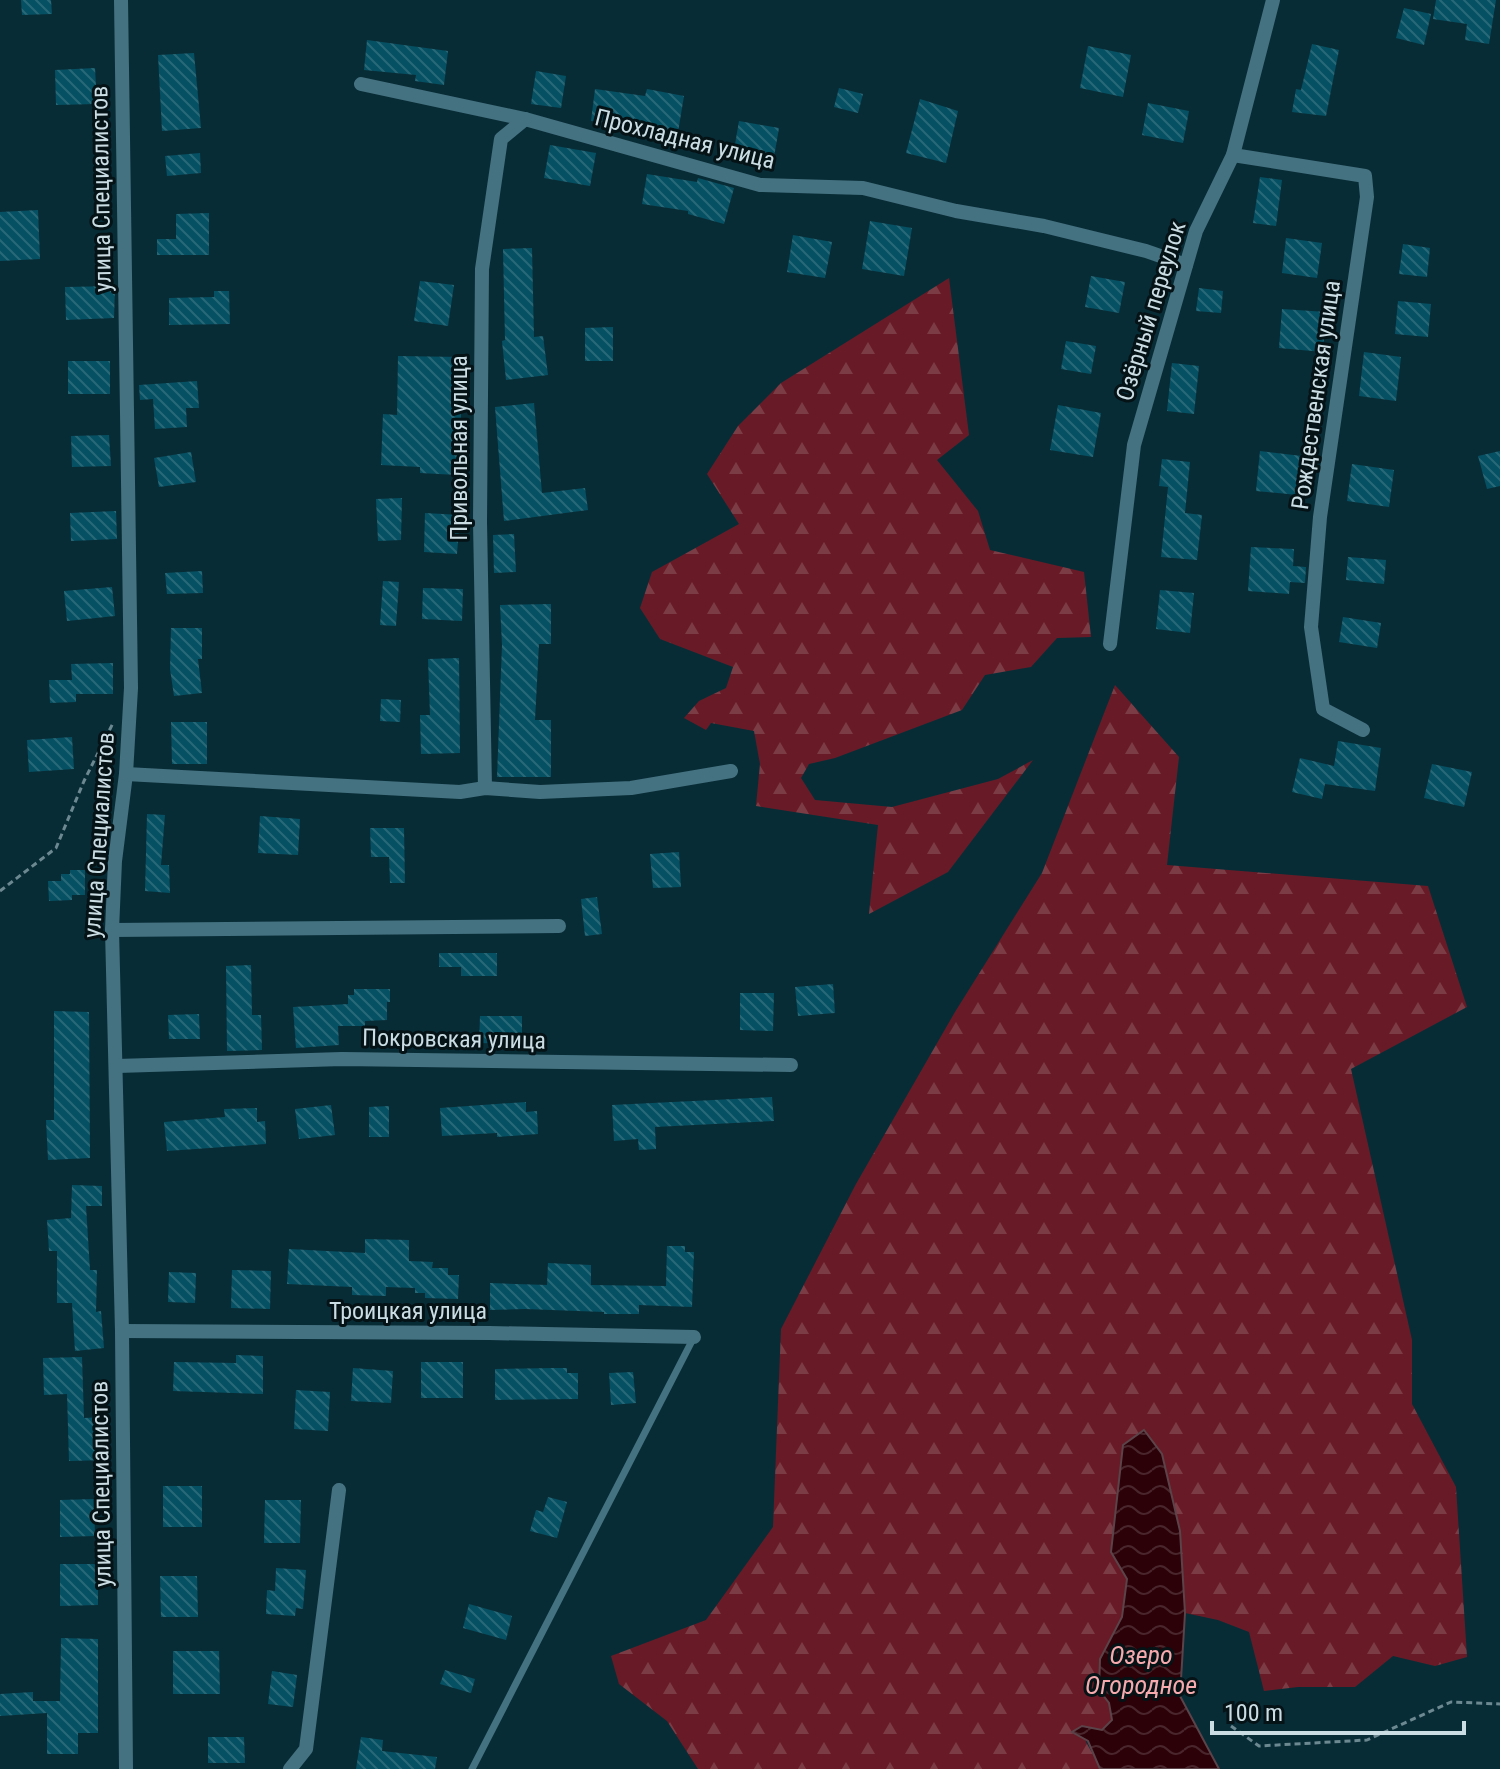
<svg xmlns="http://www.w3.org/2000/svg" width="1500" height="1769" viewBox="0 0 1500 1769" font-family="'Roboto Condensed',sans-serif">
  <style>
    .forest { fill: url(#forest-firs) }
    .water { fill: url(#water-waves); stroke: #5b434a; stroke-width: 2 }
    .building { fill: url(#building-back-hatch) }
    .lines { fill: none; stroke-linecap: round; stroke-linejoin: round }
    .path { stroke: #6c8890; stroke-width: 3; stroke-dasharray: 6 4; stroke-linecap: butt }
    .service { stroke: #457280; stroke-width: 7 }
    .minor { stroke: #457280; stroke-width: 14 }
    .labels { text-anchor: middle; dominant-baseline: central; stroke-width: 6; stroke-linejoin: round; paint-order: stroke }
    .street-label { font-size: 24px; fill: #cadde3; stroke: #051216 }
    .water-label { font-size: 26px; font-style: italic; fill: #f6aaae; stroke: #051216 }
  </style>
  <defs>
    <pattern id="forest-firs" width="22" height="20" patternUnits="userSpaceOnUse" patternTransform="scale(2)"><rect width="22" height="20" fill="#681b26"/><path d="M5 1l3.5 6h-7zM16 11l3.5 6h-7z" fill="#7c3c45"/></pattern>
    <pattern id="water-waves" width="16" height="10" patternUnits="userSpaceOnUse" patternTransform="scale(2)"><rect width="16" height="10" fill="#2c0108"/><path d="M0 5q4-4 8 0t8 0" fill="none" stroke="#49262c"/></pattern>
    <pattern id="building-back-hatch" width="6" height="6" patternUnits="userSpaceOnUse" patternTransform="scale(2)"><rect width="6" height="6" fill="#055062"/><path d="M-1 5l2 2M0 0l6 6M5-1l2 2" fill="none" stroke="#286978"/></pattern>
  </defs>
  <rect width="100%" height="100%" fill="#082c36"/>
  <g class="forest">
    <path d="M949,278l20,157 -32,25 41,51 12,39 94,22 7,65 -34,1 -26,29 -46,8 -23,35 -127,48 -26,6 -8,14 14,22 77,7 106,-28 35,-19 -85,112 -79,42 9,-89 -122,-19 4,-42 -6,-33 -43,-8 -5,7 -22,-12 15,-17 27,-13 7,-21 -73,-28 -20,-31 12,-36 87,-48 -32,-50 31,-48 43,-43z"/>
    <path d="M1115,685l64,72 -12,108 261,21 39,121 -116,62 61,271v64l44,83 11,170 -32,9 -42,-10 -38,31h-57l-34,4 -15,-59 -31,-12 -33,-7 -5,-82 -63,-19 -6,39 16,28 -5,38 -22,42 -1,31 10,13 3,17 -10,10 -20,-4c0,16 13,27 18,43h-402l-31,-48 -48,-37 -8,-28 95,-36 67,-93 8,-198 75,-145 99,-172 87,-139z"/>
  </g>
  <path class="water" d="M1144,1430l18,24 18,77 5,82 -5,83 39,73h-119l-12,-28 -16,-9 10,-6 20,4 10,-10 -3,-17 -10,-13 1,-31 22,-42 5,-38 -16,-27 12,-107z"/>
  <g class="building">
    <path d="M21,0h30l1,14 -30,1z"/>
    <path d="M1436,0h60l-7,44 -24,-4 2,-16 -34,-5z"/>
    <path d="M1404,8l27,6 -7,31 -28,-7z"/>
    <path d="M367,40l81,11 -4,34 -29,-4 1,-6 -52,-5z"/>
    <path d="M1312,44l27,6 -13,66 -34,-4 4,-23 5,1z"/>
    <path d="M1088,46l43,9 -8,42 -43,-9z"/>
    <path d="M194,53l7,75 -39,3 -4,-76z"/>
    <path d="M95,68l2,36 -41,1 -1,-35z"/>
    <path d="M536,71l30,5 -5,32 -30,-4z"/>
    <path d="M839,88l24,6 -5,19 -24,-6z"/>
    <path d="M595,89l50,7 2,-7 37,7 -6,36 -48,-8v2l-39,-5z"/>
    <path d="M920,99l38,12 -12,52 -40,-10z"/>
    <path d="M1148,103l41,8 -6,32 -41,-8z"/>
    <path d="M739,121l40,7 -5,29 -40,-7z"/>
    <path d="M550,145l46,8 -6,33 -46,-8z"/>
    <path d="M200,153l1,20 -34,3 -2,-20z"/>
    <path d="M647,174l50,8 1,-4 36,10 -10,36 -36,-10v-3l-46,-7z"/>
    <path d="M1260,177l22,3 -6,46 -23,-3z"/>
    <path d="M38,210l2,49 -40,2v-49z"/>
    <path d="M209,213v42h-52v-16h19v-25z"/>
    <path d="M870,221l42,7 -8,48 -42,-7z"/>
    <path d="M793,235l39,7 -7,36 -38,-6z"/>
    <path d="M1286,238l36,5 -5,35 -35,-5z"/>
    <path d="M1403,244l27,4 -3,29 -28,-3z"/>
    <path d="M532,248l2,89 9,-1 5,39 -42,5 -4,-39 3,-1 -2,-91z"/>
    <path d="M1091,276l34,6 -6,31 -34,-6z"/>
    <path d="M420,281l34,4 -6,41 -34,-5z"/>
    <path d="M115,286l-1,32 -48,2 -1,-33z"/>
    <path d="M1199,288l24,3 -2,22 -25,-2z"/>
    <path d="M214,291h15l1,33 -61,1v-27l45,-1z"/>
    <path d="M1398,301l33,3 -3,33 -33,-3z"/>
    <path d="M1282,309l44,3 -3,40 -44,-4z"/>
    <path d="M613,327v34h-28v-33z"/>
    <path d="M1066,341l30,5 -5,28 -30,-5z"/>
    <path d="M1364,352l37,5 -5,44 -37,-5z"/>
    <path d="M398,356l63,1v60l-4,58 -37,-2v-6l-39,-2 2,-51 14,1z"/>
    <rect x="68" y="361" width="42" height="33"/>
    <path d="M1172,363l27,3 -5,48 -27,-3z"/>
    <path d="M197,381l2,27h-13l1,19 -32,2 -2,-30 -13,1 -1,-15z"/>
    <path d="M534,403l8,90 43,-5 3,22 -84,11 -9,-114z"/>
    <path d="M1058,405l43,8 -8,44 -43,-7z"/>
    <path d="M109,435l2,31 -39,1 -1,-31z"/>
    <path d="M1260,451l42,5 -4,39 -42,-4z"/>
    <path d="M1500,451v35l-13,3 -9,-33z"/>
    <path d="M191,452l5,30 -37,5 -5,-29z"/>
    <path d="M1162,459l28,3 -5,51 17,2 -5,45 -36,-3 7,-70 -9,-1z"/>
    <path d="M1352,464l42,6 -5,37 -42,-6z"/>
    <path d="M402,498l-1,42 -23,1 -2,-42z"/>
    <path d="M116,511l1,28 -46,2 -1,-28z"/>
    <path d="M425,513l35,2 -3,39 -33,-2z"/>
    <path d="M514,534l2,38 -22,1 -1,-38z"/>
    <path d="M1251,547l43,2 -1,17 13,1 -1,16 -15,-1 -1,12 -41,-3z"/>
    <path d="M1348,557l38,3 -2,24 -38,-4z"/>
    <path d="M202,571l1,22 -36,1 -2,-21z"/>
    <path d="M383,581l16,1 -3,44 -16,-1z"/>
    <path d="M112,587l3,29 -48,5 -3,-30z"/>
    <path d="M423,588l40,1 -1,32 -40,-2z"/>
    <path d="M1160,590l34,3 -4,40 -34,-4z"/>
    <path d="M551,604v40h-12l-4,76h16v57h-54l5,-132 -2,-40z"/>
    <path d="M1343,617l38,6 -4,25 -38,-6z"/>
    <path d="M171,628h31v31h-4l4,34 -28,3 -4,-27z"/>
    <path d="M459,658l1,95 -39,1 -1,-39h10l-2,-56z"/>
    <path d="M113,663v31h-37v8l-26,1 -1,-23h23l-1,-16z"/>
    <path d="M381,699l20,1 -1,22 -20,-1z"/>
    <path d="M171,722h36v42h-35z"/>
    <path d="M72,737l2,32 -45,3 -2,-32z"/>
    <path d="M1338,741l43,7 -6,43 -50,-7 -3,15 -30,-7 8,-34 34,8z"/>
    <path d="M1432,764l40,8 -8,35 -40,-9z"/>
    <path d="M147,814l18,1 -4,50h8l1,28 -25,-2z"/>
    <path d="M260,816l40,3 -2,36 -40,-2z"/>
    <path d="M370,828h34l1,55h-15l-1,-26h-18z"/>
    <path d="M679,852l2,35 -28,1 -3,-34z"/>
    <path d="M70,870h15v25h-13v5l-23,1 -1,-20h13v-7h9z"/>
    <path d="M597,897l5,37 -17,2 -4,-37z"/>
    <path d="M439,953h58v23h-36v-9h-22z"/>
    <path d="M251,965l1,50h9l1,35 -35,1 -1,-85z"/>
    <path d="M833,984l2,29 -37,3 -3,-29z"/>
    <path d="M354,989h36v13h-3v18l-22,1v5h-27l1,19 -43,3 -3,-41 55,-3v-9h6z"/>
    <path d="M740,993h34l-1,38 -33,-1z"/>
    <path d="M54,1011l35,1 1,146 -42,2 -2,-40h8z"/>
    <path d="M199,1014l1,25h-31l-1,-24z"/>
    <path d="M480,1016h42v28l-43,-1z"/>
    <path d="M772,1097l2,24 -119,6 1,22 -17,1 -1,-11 -24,2 -2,-36z"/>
    <path d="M526,1102v10l11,-1 1,23 -41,3v-4l-55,3 -2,-28z"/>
    <path d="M331,1105l4,30 -36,4 -4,-30z"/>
    <path d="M389,1106v31h-20v-30z"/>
    <path d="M257,1108v14l8,-1 1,23 -99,7 -3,-29 61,-5 -1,-8z"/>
    <path d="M72,1185l30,1v20h-16l4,64h7l-1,42 5,-1 3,37 -29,3 -3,-48h-15v-52h-8l-2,-31 24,-2z"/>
    <path d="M365,1239l44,1v21l24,1 -1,6h16v7h11l-1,24 -33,-1v-5h-10v-5l-29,-1v9l-34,-1v-8l-65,-3 2,-35 76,4z"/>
    <path d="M667,1246h18v6h9l-2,55 -53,-2v9h-35v-2l-79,-3 -35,1v-27l57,2 1,-22 43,2v20l75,1z"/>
    <path d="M232,1270l39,1 -1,38 -39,-1z"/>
    <path d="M169,1272l27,1 -1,30 -27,-1z"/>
    <path d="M236,1355l27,1v38l-90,-3 1,-29 62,1z"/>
    <path d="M82,1357l2,61 22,-1 1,43 -38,1 -2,-67 -23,1 -1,-37z"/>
    <rect x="421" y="1362" width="42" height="36"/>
    <path d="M353,1368l40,3 -2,32 -40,-2z"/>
    <path d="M554,1368h13v5h11v26l-83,1v-31z"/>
    <path d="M633,1372l3,31 -25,2 -2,-32z"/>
    <path d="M296,1390l34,2 -2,39 -34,-2z"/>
    <rect x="163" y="1486" width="39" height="41"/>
    <path d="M548,1497l19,5 -10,36 -27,-7 6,-21 7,2z"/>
    <path d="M94,1499l1,37 -35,1v-37z"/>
    <path d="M265,1500h36l-1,43h-36z"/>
    <path d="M60,1564h38v41l-38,1z"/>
    <path d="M276,1568l30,2 -3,39 -7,-1 -1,8 -29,-2 1,-24 8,1z"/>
    <path d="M160,1576h37l1,41h-37z"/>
    <path d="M469,1604l43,12 -6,24 -43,-12z"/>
    <path d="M61,1638l37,1v94h-20v21h-31v-41l-47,3v-22l33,-2v9h27z"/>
    <path d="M173,1651h46l1,43h-47z"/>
    <path d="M445,1670l30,9 -4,14 -31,-9z"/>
    <path d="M272,1671l25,4 -4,32 -25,-3z"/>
    <path d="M208,1737h36l1,26h-37z"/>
    <path d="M361,1737l22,3 -1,11 55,6 -2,12h-79z"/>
  </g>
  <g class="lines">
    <g class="path">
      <path d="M0,891l56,-43 28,-67 29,-58"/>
      <path d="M1231,1726l28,20 108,-6 84,-38 49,2"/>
    </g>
    <path class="service" d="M472,1769l222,-432"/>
    <g class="minor">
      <path d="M121,0l10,688 -5,86 -11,87 -3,69 10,401 4,438"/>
      <path d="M361,84l164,35 235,66 103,3 93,23 88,15 102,25 40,14"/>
      <path d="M1233,155l132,21 2,21 -47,320 -9,110 12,82 40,21"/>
      <path d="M1110,644l24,-199 62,-214 37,-76 40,-155"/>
      <path d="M126,774l334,18 25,-4 55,4 91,-4 100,-17"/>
      <path d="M485,788l-5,-266 2,-253 19,-130 24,-20"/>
      <path d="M112,930l447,-4"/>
      <path d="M117,1066l225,-7 449,6"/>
      <path d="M122,1331l367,2 205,4"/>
      <path d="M290,1769l16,-20 33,-259"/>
    </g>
  </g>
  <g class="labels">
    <g class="street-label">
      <text transform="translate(685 139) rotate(14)">Прохладная улица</text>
      <text transform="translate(101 189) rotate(-91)">улица Специалистов</text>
      <text transform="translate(1151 311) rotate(-73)">Озёрный переулок</text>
      <text transform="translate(1316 395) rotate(-82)">Рождественская улица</text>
      <text transform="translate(459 448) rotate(-90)">Привольная улица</text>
      <text transform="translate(99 835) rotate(-86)">улица Специалистов</text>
      <text transform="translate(454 1039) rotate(1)">Покровская улица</text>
      <text x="408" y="1311">Троицкая улица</text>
      <text transform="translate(101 1484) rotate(-91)">улица Специалистов</text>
    </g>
    <g class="water-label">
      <text x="1141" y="1655">Озеро<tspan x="1141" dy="30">Огородное</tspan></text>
    </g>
  </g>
  <path d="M1212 1721v12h252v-12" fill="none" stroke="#cadde3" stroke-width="4"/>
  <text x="1224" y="1721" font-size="24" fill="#cadde3" stroke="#051216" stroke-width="6" paint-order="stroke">100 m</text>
</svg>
